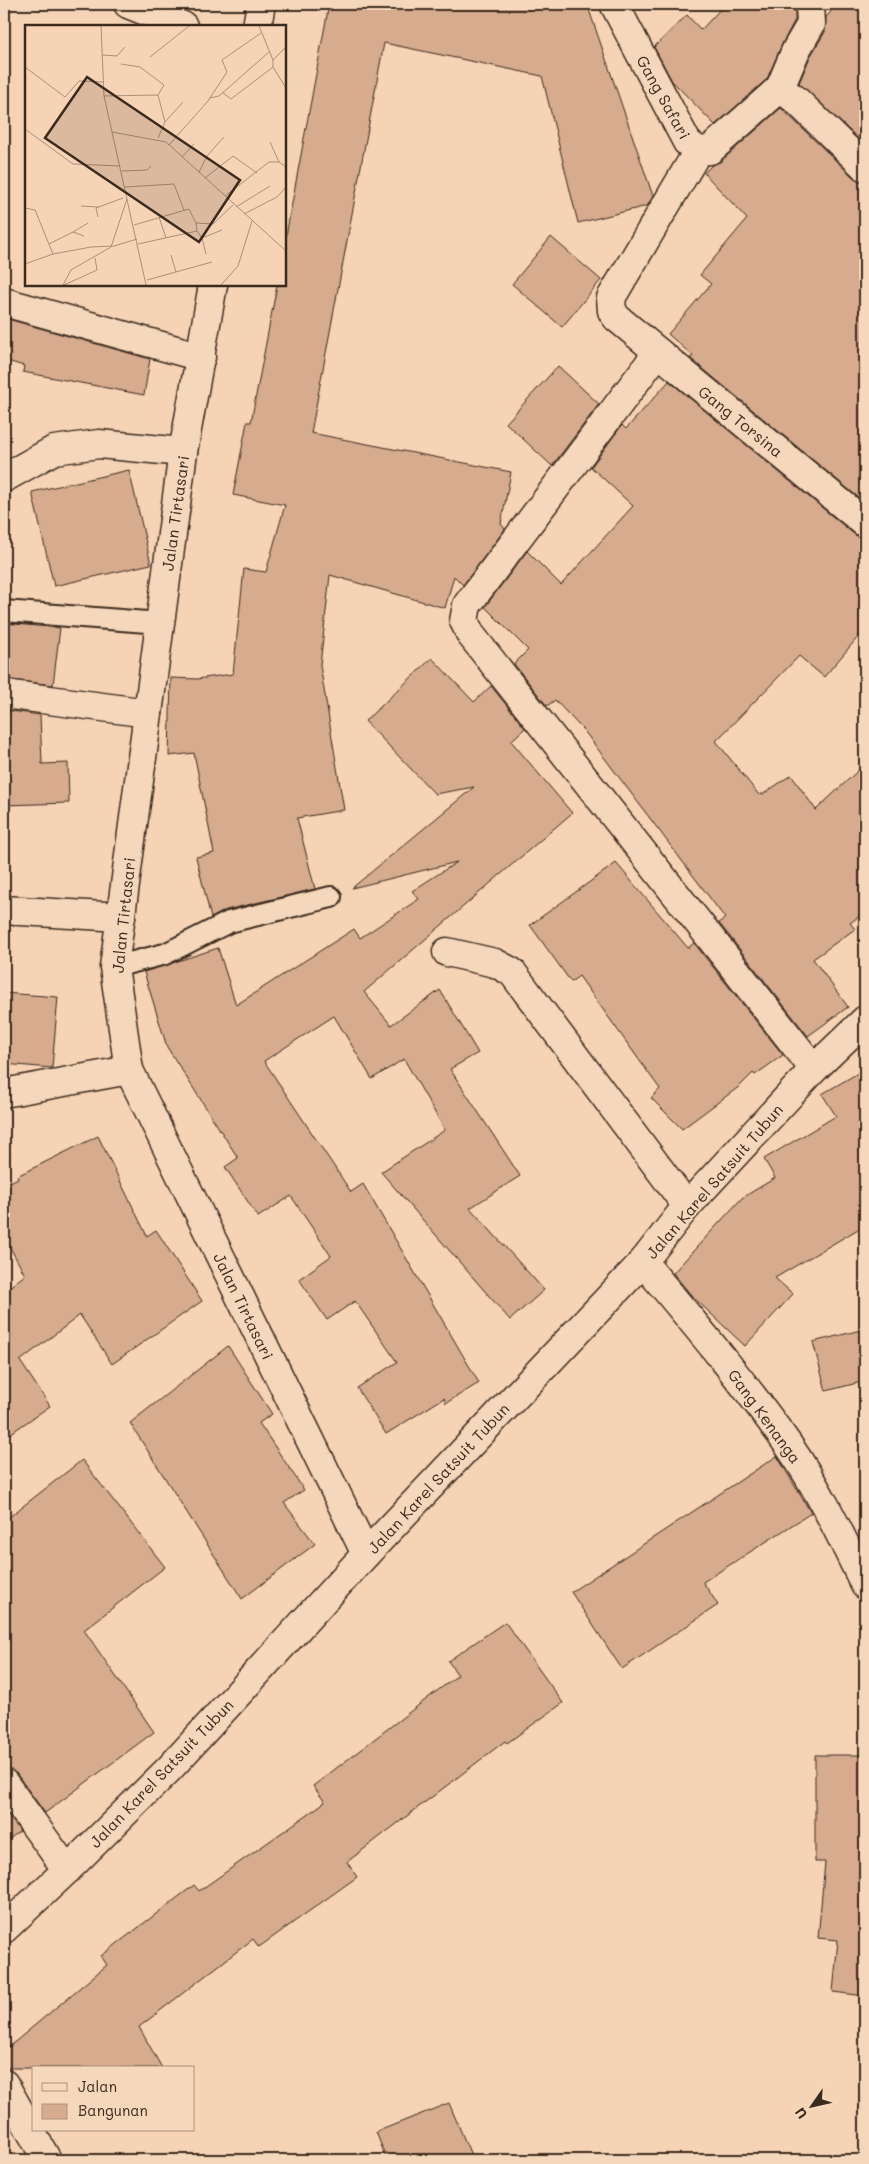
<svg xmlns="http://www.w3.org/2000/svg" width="869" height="2164" viewBox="0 0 869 2164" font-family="Mali,sans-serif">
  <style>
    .building { fill: #d6ab8e; stroke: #3b2a1e }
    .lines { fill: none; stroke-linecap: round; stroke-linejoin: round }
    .lane-casing { stroke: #3b2a1e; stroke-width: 24 }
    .street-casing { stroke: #3b2a1e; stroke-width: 31 }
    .lane { stroke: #f5d8bb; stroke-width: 20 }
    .street { stroke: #f5d8bb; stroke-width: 28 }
    .labels { text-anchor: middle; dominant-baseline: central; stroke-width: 4; stroke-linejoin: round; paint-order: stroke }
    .street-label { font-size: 16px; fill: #3b2a1e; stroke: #f5d8bb }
    .inset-road { fill: none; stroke: #ab8f79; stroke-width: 1 }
    .view { fill: #3b2a1e; fill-opacity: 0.15; stroke: #3b2a1e; stroke-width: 2.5 }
    .inset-edge { fill: none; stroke: #3b2a1e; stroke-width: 2.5 }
  </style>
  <rect width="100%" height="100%" fill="#f6d3b5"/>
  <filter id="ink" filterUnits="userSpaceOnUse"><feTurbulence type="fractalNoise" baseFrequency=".02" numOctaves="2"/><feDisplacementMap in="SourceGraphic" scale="10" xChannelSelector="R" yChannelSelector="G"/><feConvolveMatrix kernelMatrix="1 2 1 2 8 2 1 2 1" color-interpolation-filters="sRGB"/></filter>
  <g filter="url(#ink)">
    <g class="building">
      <path d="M329,4h258l66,192 -6,10 -69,17 -36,-147 -158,-33 -73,390 200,39 -10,52 4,5 -42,56 -9,-9 -9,32 -115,-33 -10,90 24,145 -47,8 18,71 -89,21 -15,8 -15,-61 18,-4 -20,-100 -25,3 2,-78 26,1 36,-5 11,-105 22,3 19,-67 -52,-10 14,-73h4l26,-137h8v-44z"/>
      <path d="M725,4h62l8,7v9l-13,24 -15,35 -52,46 -43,-44 -18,-34 33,-32 14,15z"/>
      <path d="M838,4h27v141l-66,-62 11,-26 15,-25 1,-15z"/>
      <path d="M781,108l73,70 11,4v321l-175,-145 3,-2 -25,-22 43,-50 -11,-9 47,-56 -43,-46 8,-8 8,-3z"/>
      <path d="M551,237l50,43 -39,47 -50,-43z"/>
      <path d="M4,318l146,41 -6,36 -121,-23 1,-6 -20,-6z"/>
      <path d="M558,366l41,38 -47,62 -46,-43z"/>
      <path d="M669,381l186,154 10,3v91l-41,48 -25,-21 -83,85 43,54 2,-2 1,2 29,-20 25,35 49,-46v148l-15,11 5,6 -42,30 35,48 -40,29 -89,-113 6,-5 -140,-186 -30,-32 -8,6 -33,-42 14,-14 -43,-43 42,-56 34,34 72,-79 -42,-39 31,-42 4,4z"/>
      <path d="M129,470l22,94 -97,22 -22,-94z"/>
      <path d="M4,623l56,5 -7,57 -49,-6z"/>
      <path d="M432,658l42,44 17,-16 34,42 -14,13 61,72 -208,179 27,33 49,-35 38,63 -28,16 70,107 -50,32 74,82 -34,30 -129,-148 64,-42 -41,-71 -32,20 -38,-63 -70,45 87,131 12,-8 116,199 -33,20 -2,-5 -58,36 -29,-46 40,-26 -42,-61 -28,19 -28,-41 32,-23 -40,-60 -33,21 -33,-50 13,-9 -71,-111 -23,-75 74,-24 18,57 118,-76 6,9 59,-39 -7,-8 45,-29 -105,26 122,-101 -39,7 -70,-73z"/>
      <path d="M4,710l36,5 2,49 26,-1 1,40 -65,2z"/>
      <path d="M616,863l72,85 6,-5 89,112 -28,20 -2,-2 -13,13 -58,43 -31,-31 9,-9 -81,-113 -8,6 -41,-57z"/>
      <path d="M4,993l54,4 -6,71 -48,-4z"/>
      <path d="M865,1069v156l-90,53 18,16 -48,52 -54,-51 -18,-22 69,-75 33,-20 -11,-19 72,-43 -14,-22z"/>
      <path d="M98,1136l49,100 9,-6 46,71 -90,63 -32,-49 -60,46 30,45 -46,32v-147l21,-16 -21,-39v-51l14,-7 -1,-2z"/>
      <path d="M865,1329v52l-39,10 -13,-49z"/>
      <path d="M228,1346l44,68 -13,9 45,67 -20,13 31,41 -73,55 -112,-176z"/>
      <path d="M777,1456l34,57 -108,69 15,23 -96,64 -51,-77z"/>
      <path d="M82,1460l83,107 -81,63 70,102 -109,81 -29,-40 -12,-5v-247z"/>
      <path d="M505,1622l58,81 -56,40 -2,-2 -158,121 10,15 -98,70 -6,-8 -114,88 23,41h-158v-17l103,-86 -6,-9 93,-71 5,6 126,-89 -12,-16 145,-111 -10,-14z"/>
      <path d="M815,1755h50v241l-32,-4 5,-52 -20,-2 7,-76h-10z"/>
      <path d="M4,1809l16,22 -16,12z"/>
      <path d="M449,2103l24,57h-86l-11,-28z"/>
    </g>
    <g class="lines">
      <g class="lane-casing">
        <g id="lane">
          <path d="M4,611l156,12"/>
          <path d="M114,967l51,-13 64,-32 102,-25"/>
        </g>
      </g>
      <g class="street-casing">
        <g id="street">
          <path d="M128,4l55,22"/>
          <path d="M614,4l73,138 11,9 12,-1 70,-62 17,13 68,66"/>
          <path d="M257,26l4,-22"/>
          <path d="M780,88l16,-38 15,-26 -1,-20"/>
          <path d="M698,151l-87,147 1,13 5,7 248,205"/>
          <path d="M213,285l-30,167 -69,515 15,103 237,484"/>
          <path d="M4,302l197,55"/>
          <path d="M658,352l-191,253 -3,16 7,14 343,434"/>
          <path d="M4,478l50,-28 45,-6 84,8"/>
          <path d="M4,694l144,19"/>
          <path d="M4,910l117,7"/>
          <path d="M447,952l48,11 17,9 175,234"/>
          <path d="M4,1093l125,-23"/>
          <path d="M643,1262c50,60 101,120 146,184 30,43 53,92 76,139"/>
          <path d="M4,1783l63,87"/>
          <path d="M4,1929l63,-59 103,-102 196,-214 277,-292 44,-56 127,-137 51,-49"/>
          <path d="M4,2084l43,76"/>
        </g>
      </g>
      <use href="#lane" class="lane"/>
      <use href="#street" class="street"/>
    </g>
  </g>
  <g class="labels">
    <g class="street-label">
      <text transform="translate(664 97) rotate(61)">Gang Safari</text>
      <text transform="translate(741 421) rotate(39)">Gang Torsina</text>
      <text transform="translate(175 513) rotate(-82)">Jalan Tirtasari</text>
      <text transform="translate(123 915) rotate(-84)">Jalan Tirtasari</text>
      <text transform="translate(714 1181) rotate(-49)">Jalan Karel Satsuit Tubun</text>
      <text transform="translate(244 1306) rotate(64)">Jalan Tirtasari</text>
      <text transform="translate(765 1416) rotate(54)">Gang Kenanga</text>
      <text transform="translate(438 1478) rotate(-47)">Jalan Karel Satsuit Tubun</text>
      <text transform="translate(161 1773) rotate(-46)">Jalan Karel Satsuit Tubun</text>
    </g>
  </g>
  <g transform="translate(25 25)">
    <rect width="261" height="261" fill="#f6d3b5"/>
    <path class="inset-road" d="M76,1l3,70 42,189M234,1l14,34M261,22l-13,13v7l13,21M77,30l15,1 8,-9M125,32l39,-31M96,39l19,3 24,18 -6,10 7,27 -7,16M0,42l40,30 14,-16 24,1M197,67l9,7 42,-32M79,71l54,-1M184,73l10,-2 50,-44M140,97l18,-20M0,104l48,35 47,2M87,107l54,10 120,109M245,117l9,20 7,5M144,120l39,-44 19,-29 -5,-12 39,-27M157,132l12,-13M97,146l25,-1 4,-4M174,147l8,-16 17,-19M180,153l28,-22 24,17M100,162l49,-3 10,26M200,171l44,-34h10M56,181l17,1M211,182l34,-21M0,183l10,2 18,44M219,189l33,-17 9,-10M73,192l-2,-9 27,-10M134,192l7,21M109,200l55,-16 7,14M172,206l5,7 20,-8M48,207l15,-9M177,213l4,16M24,219l24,-12 11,4M113,219l59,-13 -1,-8 17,1 20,-19M146,230l5,17M0,239l28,-10 38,-7 23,-1 23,-7M122,255l65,-18M38,260l8,-15 40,-23 16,-48M39,260l33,-15 -2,-12M196,260l17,-19 14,-45"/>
    <path class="view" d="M62,52l153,103 -41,62 -154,-104z"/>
    <rect width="261" height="261" class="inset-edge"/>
  </g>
  <rect width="869" height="2164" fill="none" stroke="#f5d8bb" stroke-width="20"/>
  <rect x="10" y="10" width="849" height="2144" fill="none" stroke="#3b2a1e" stroke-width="2" filter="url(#ink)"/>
  <rect x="32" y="2066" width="162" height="65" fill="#f5d8bb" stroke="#ab927c"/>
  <rect x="42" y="2083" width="25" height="8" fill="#f5d8bb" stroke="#ab927c"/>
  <text x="78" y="2092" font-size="15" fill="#3b2a1e">Jalan</text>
  <rect x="42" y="2104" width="25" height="15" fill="#d6ab8e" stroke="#ab927c"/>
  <text x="78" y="2116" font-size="15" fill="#3b2a1e">Bangunan</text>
  <g transform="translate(812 2106) rotate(236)" stroke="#f5d8bb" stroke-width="4" paint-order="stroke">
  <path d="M0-4L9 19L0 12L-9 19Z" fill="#3b2a1e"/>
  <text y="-8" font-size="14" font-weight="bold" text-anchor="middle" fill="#3b2a1e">U</text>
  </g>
</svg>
